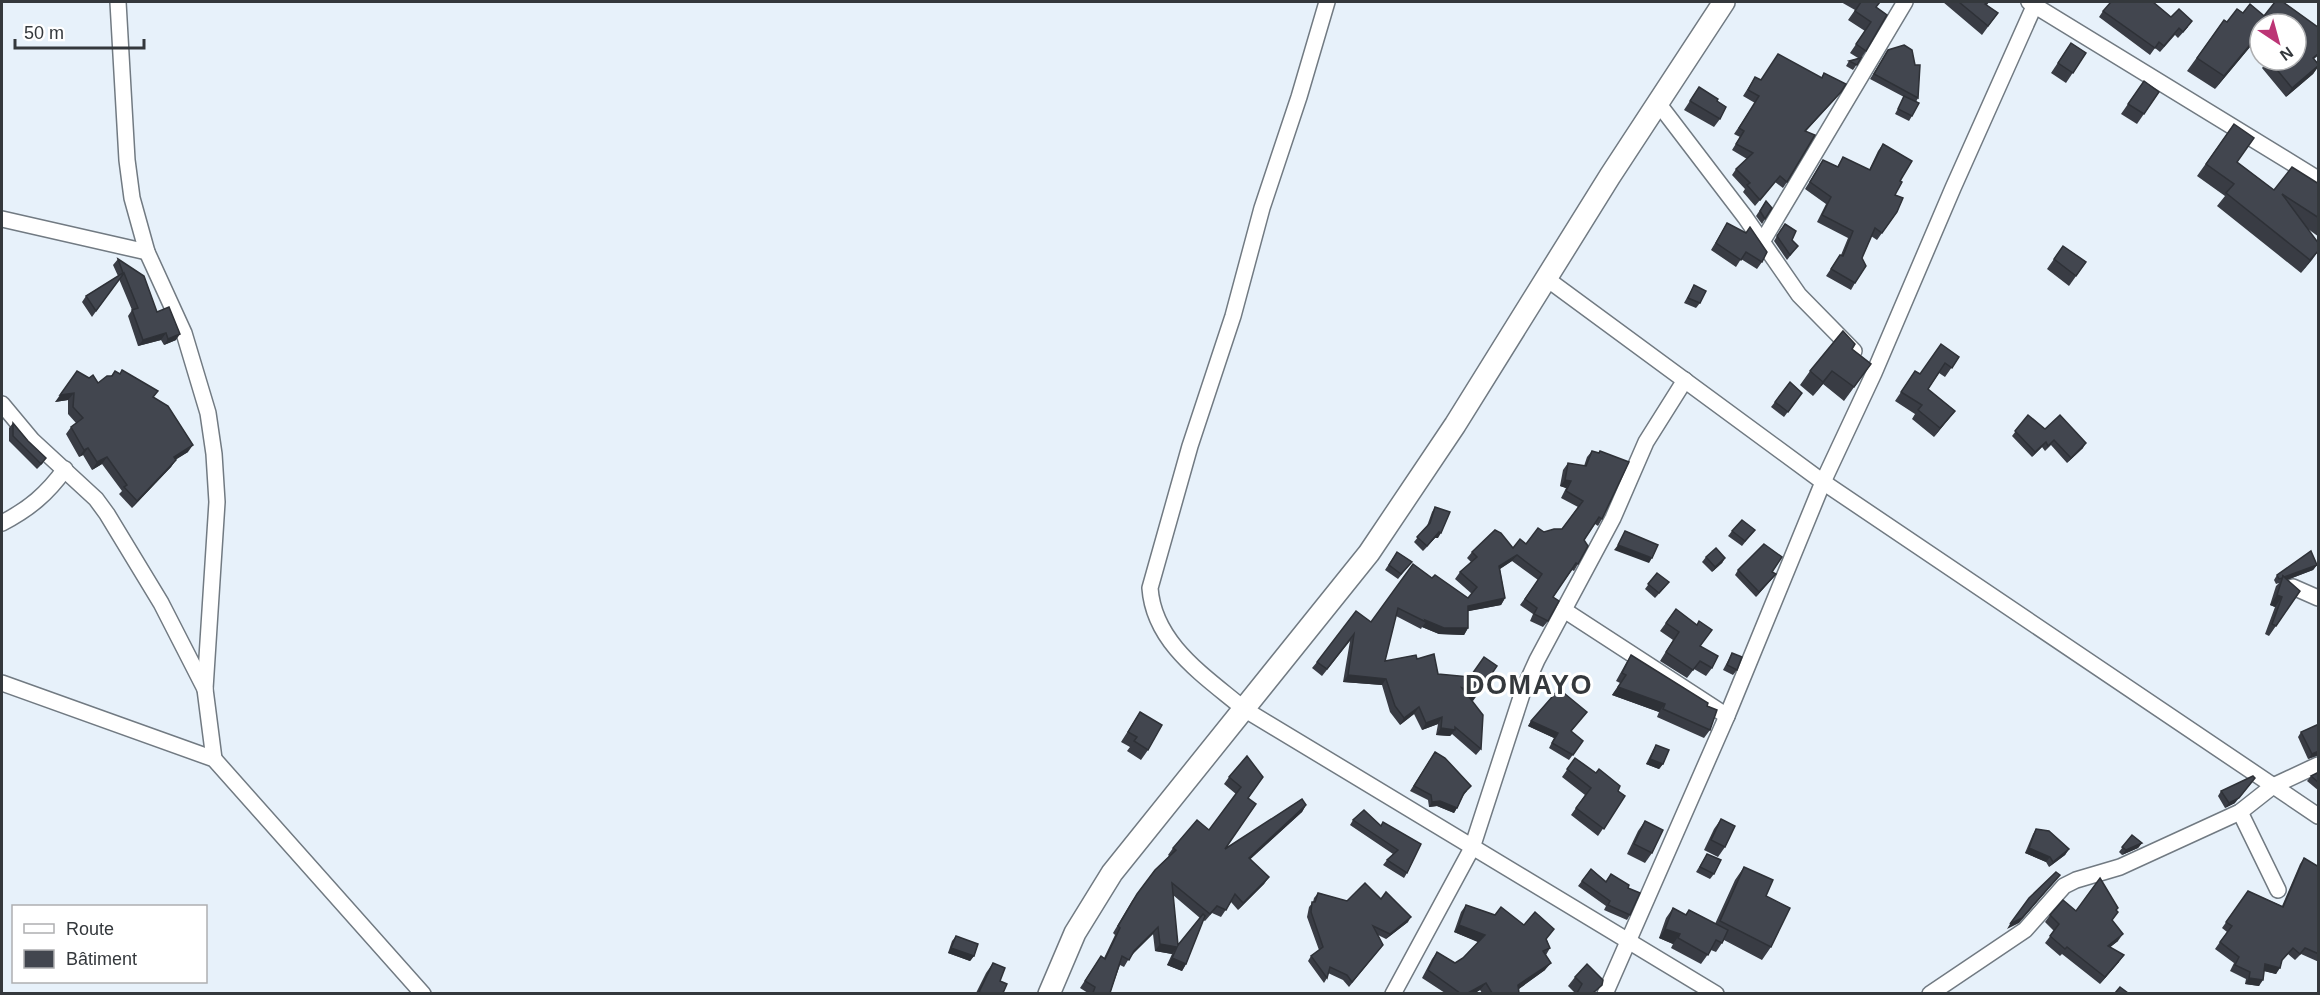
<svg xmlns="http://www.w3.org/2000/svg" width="2320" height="995" viewBox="0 0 2320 995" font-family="Helvetica,sans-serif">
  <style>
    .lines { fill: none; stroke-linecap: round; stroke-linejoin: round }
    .street-casing { stroke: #717a82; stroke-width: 18 }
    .secondary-casing { stroke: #717a82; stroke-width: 24 }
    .street { stroke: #fff; stroke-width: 15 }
    .secondary { stroke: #fff; stroke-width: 21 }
    .wall { fill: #393c44; fill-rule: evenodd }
    .shaded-wall { fill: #2e3137 }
    .building { fill: #42464f; stroke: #2e3137; stroke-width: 1.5 }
    .labels { text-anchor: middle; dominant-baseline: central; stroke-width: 6; stroke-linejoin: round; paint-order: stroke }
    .district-label { font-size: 27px; font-weight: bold; letter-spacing: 1.5px; fill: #34383c; stroke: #fff }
  </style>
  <rect width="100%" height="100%" fill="#e7f1fa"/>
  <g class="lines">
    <g class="street-casing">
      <g id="street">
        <path d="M118,2l9,158 5,38 15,54 37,81 24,80 6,41 3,48 -12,187 9,70"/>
        <path d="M1327,2l-28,95 -37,111 -29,108 -43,130 -40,142c4,56 55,88 94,121l472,285"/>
        <path d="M2029,2l289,177"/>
        <path d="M1658,103l87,114 54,78 55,56"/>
        <path d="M2,219l145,33"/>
        <path d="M1762,242l143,-240"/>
        <path d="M1547,279l276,203 495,334"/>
        <path d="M2,404l30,36 64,59 11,15 54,89 44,86"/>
        <path d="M2,523c27,-14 45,-29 63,-54"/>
        <path d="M2293,587l25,11"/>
        <path d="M1564,610l163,106"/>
        <path d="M2,683l212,76 209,235"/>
        <path d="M2240,812l38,78"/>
        <path d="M1393,994l79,-146 51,-157 14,-31 76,-142 33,-76 39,-62"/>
        <path d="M1605,994l122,-278 96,-234 51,-109 79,-185 83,-186"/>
        <path d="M1930,994l95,-64 39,-44 12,-6 44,-13 120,-55 33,-26 45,-21"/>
      </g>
    </g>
    <g class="secondary-casing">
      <path id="secondary" d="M1049,994l26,-61 37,-60 257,-320 86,-128 155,-249 114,-174"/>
    </g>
    <use href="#street" class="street"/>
    <use href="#secondary" class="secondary"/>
  </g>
  <g class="wall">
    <path d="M1841,2h39l-4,5 -10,44 -13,19 -7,-4 3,-5 9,-3 -8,-5 15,-22 -17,-11 7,-10z"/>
    <path d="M1943,2h46l-2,3 11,8 -16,22z"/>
    <path d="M2275,2h8l36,26v27l-5,4 5,5v2l-6,8 -27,23 -24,-29 6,-8h28v-36h-36v11l-45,54 -28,-18 37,-51 3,2 10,-13 6,4 7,-9 14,12z"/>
    <path d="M2103,11l68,6 17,10 -10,11 -3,-3 -15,17 -5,-4 -5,7 -51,-38z"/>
    <path d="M2071,43l15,10 -20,30 -15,-10z"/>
    <path d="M1888,50l30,48 -2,4 -4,14 -3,5 -14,-7 9,-17 -34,-18z"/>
    <path d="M1824,73l12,25 -30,33 -19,51 -4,6 -8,-6 -20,24 -12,-14 2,-3 -13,-14 4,-6 11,-10 -15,-9 8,-13 -6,-3 21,-31 -12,-7 12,-19 6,3 60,-2z"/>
    <path d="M2144,81l15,11 -22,32 -16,-10z"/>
    <path d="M1699,87l18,14 3,18 -6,8 -30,-17z"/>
    <path d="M2234,124l3,38 37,28 45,-6v53l-11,-8 11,21 -18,23 -84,-67 8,-10 -28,-20z"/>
    <path d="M1883,144l17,37 -5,14 2,17 -20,28 -6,-4 -9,22 -7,25 -4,7 -25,-14 14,-21h1l7,-17 -31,-16 9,-18 -21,-15 18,-29 14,7 6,-10 26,13 9,-19z"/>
    <path d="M1766,201l-1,18 -3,5 -6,-8z"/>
    <path d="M1727,223l35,39 -5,7 -16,-10 -5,8 -25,-17z"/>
    <path d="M1781,229l11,11 2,11 -7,9 -13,-19z"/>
    <path d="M2063,246l23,16 -17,24 -22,-17z"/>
    <path d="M118,259l39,53 19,28 -12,5 -3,-5 -23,6 -10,-30 4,-6 -13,-31 -27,38 -10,-15 4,-6 32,-20 -5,-11z"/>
    <path d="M1694,285l6,18 -4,5 -12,-5z"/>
    <path d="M1852,349l19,15 -27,37 -21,-17 -10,12 -13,-11 10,-14z"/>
    <path d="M1959,357l-14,20 -6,-4 -11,16 27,22 -21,26 -22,-18 3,-5 -20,-13 20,-30 5,3z"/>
    <path d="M115,371l38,26 35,55 -12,7 -5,8 -39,41 -13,-14 3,-3 -20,-27 -10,6 -9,-15 -4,2 -13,-23 5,-7 5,-4 -8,-9v-14l-13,2 34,-24 9,5 13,-7z"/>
    <path d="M1790,382l12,11 -18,24 -13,-10z"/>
    <path d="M2028,415l17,14 38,19 -16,15 -16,-18 -6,6 -3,-4 -10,10 -20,-21z"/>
    <path d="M13,423l15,18 15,22 -6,6 -28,-28v-13z"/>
    <path d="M1592,451l10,68 -4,7 -3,-2 -11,16 -6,24 -4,7 -2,-1 -19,27 -5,24 -5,6 -13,-6 3,-7 -13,-9 18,-25 -26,-19 -12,8 5,29 -4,7 -33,6v17l-4,7 -25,-1 -17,-7 -1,2 -25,-13 -11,45 32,-2 21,15 35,27 -2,-1 10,49 -5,6 -24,-21 -2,2 -14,-1 2,-11 -16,6 -8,-16 -14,11 -10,-13 -8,-27 -39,-3 7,-41 -28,35 -10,-8 5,-6 115,-84 36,20 4,-4 -17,-15 5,-7 11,-10 -4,-4 5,-6 41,-4 13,-4 18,-12 18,-3 16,-22 -17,-9 5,-10 -6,-2 3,-16 5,-7 16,3 3,-9z"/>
    <path d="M1435,507l3,31h-3l-12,13 -9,-9 13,-16 5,-14z"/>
    <path d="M1755,530l-13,16 -14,-10 4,-5z"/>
    <path d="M1397,552l15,10 -14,17 -13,-9z"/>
    <path d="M1706,557l19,1 -3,5 -10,9 -10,-10z"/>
    <path d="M2317,565l-4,5 -26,10 13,11 -31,45 -4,-2 10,-27 -5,-2 6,-19 3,-3 -3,1 -2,-4 3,-5z"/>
    <path d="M1738,570l34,2 4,2 -20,23 -21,-22z"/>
    <path d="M1657,573l8,14 -10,11 -10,-9z"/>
    <path d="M1676,609l24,37 12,22 -6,8 -12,-7 -7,9 -27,-17 13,-21 -13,-9z"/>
    <path d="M1732,653l5,17 -4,5 -10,-5z"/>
    <path d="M1631,655l76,51 3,24 -6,8 -47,-21 2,-5 -47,-17 8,-12 -4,-2 10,-18z"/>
    <path d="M1140,712l8,38 -7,10 -14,-9 3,-4 -9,-5z"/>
    <path d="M1587,712l-16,19 12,10 -14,19 -20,-12 5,-10 -26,-12 3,-5z"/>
    <path d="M2301,732l18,23 -11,4 -10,-22z"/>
    <path d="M1656,745l7,19 -4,5 -13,-5 7,-14z"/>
    <path d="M1435,752l32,39 -4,5 -9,17 -17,-7 -8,1 -1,-7 -18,-9z"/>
    <path d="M1247,756l1,42 -23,51 81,-44 -4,7 -52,47 19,18 -5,7 -26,26 -7,-8 -10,15 -9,-4 -7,8 -2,-1 -17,44 -4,7 -15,-6 5,-11 -17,-3 -2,-17 -22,21 -7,12 -4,-2 -10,28h-22l-8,-5 21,-32 3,2 11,-23 -2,-2 19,-32 23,-31 14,-14 -1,-1 5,-7 36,-18 27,-36 -12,-10 5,-7zM1173,895l27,23 -22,27z"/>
    <path d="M1575,758l21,15 22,18 7,5 -27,40 -27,-21 14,-20 -23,-18z"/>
    <path d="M2319,772v19l-12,-10 4,-5z"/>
    <path d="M2221,791l14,12 -10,5 -7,-12z"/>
    <path d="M1721,819l4,28 -7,10 -14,-7 10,-21z"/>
    <path d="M1353,820l68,24 -14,29 -3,5 -21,-13 4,-5 6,-6 -43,-29z"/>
    <path d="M1645,821l7,32 -7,10 -18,-9 11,-23z"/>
    <path d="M2036,829l33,20 -4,6 -16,12 -3,-5 -21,-9 8,-19z"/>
    <path d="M2132,835l10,8 -4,5 -16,7 -3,-3z"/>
    <path d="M1707,854l7,20 -4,5 -14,-7z"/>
    <path d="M2304,858l15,9v95l-18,-8 -6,6 -7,-6 -7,8 -5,12 -12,-3 -5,15 -14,-2 1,-5 -16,-8 4,-8 -19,-14 12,-17 -5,-4 26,-37 34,15 18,-42z"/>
    <path d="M1744,867l22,29 5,51 -9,13 -38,-20 -8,12 -5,-2 -10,14 -30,-16 2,-4 -14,-6 7,-20 7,-10 13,7 3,-5 26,14 20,-44z"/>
    <path d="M1591,869l15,12 22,7 2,27 -3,5 -23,-10 2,-4 -28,-20z"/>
    <path d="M1318,893l29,8 34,-2 27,23 -22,17 -8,-4 5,10 -34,42 -6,-7 -15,-7 -1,5 -3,5 -16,-22 3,-5 8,-6 -12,-33 2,-10 4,-5 1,-4z"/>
    <path d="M1466,905l58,20 23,15 3,8 -4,7 -1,15 -26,19v4h-37l-2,-3 -5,3h-30l-23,-15 10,-19 5,-7 18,11 8,-5 16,-16 -25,-10 7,-20z"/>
    <path d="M2076,911l36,9 6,21 -8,6 9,15 -19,22 -38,-30 -2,2 -15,-13 9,-12 -9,-9 5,-7z"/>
    <path d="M956,936l18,20 -4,5 -22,-8 4,-12z"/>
    <path d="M993,963l7,18 3,12h-27l10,-20z"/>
    <path d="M1575,977l21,16h-21l-7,-7z"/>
  </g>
  <g class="shaded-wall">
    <path d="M2260,33v2l-45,54 9,-13z"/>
    <path d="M2319,65l-6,9 -27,23 6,-9z"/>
    <path d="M2319,250l-7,10 -11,13 9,-13z"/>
    <path d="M166,333l-5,7 -23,6 5,-6z"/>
    <path d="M180,334l-4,6 -12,5 4,-6z"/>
    <path d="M1832,371l-9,13 -10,12 10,-14z"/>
    <path d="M74,393l-6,7 -13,2 5,-7z"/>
    <path d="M1955,411l-7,9 -14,17 6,-9z"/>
    <path d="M2046,442l-4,5 -10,10 3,-5z"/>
    <path d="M2086,443l-3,5 -16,15 4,-5z"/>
    <path d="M193,445l-5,7 -19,12 5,-7z"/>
    <path d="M88,448l-5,7 -4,2 5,-7z"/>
    <path d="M107,457l-5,7 -10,6 5,-8z"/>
    <path d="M176,460l-5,7 -39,41 5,-7z"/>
    <path d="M1565,480l6,1 -5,7 -6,-2z"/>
    <path d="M1439,532l2,1 -3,5h-3l-12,13z"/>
    <path d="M1618,545l34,13 -3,5 -35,-13z"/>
    <path d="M1517,555l-5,6 -17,11 4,-6z"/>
    <path d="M1725,558l-3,5 -10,9 3,-5z"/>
    <path d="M2317,565l-4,5 -32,12 2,-4z"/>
    <path d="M1776,574l-4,5 -16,18 3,-5z"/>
    <path d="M2277,595l5,2 -7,10 -5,-2z"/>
    <path d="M1505,598l-4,7 -37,7 4,-6z"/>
    <path d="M1425,620l43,8 -4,7 -25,-1 -17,-7 4,-5z"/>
    <path d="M1348,675l38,4 -4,6 -39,-3z"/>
    <path d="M1618,687l47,17 -6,8 -47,-17z"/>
    <path d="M1462,688l16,6 -5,7 -16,-6z"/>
    <path d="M1419,707l-5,7 -14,11 4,-7z"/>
    <path d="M1442,717l-4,7 -16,6 4,-7z"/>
    <path d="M1531,721l27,12 -4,5 -26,-12z"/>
    <path d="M1441,728l14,2 -5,6 -14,-1z"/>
    <path d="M2319,751v4l-11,4 4,-5z"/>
    <path d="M1650,759l13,5 -4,5 -13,-5z"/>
    <path d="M2255,778l-20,25 -10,5 4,-5z"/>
    <path d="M1440,801l17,7 -3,5 -17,-7 -8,1 3,-5z"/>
    <path d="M1306,805l-4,7 -58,53 5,-7z"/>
    <path d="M2142,843l-4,5 -16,7 4,-5z"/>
    <path d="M2029,848l21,9 -4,5 -21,-9z"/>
    <path d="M2069,849l-4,6 -16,12 4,-5z"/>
    <path d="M2060,875l-41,48 -12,6 3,-5z"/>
    <path d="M1269,877l-5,7 -26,26 5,-7z"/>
    <path d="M1411,917l-3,5 -22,17 4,-5z"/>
    <path d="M1459,925l26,10 -5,8 -26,-11z"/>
    <path d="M1158,927l-5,7 -24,24 5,-7z"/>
    <path d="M1665,929l15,5 -7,10 -14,-6z"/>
    <path d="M2123,934l-5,7 -15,12 5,-7z"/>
    <path d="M1160,944l17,3 -5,7 -17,-3z"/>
    <path d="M951,948l23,8 -4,5 -22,-8z"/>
    <path d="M2124,955l-5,7 -19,22 5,-7z"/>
    <path d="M1172,958l14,6 -4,7 -15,-6z"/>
    <path d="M1551,963l-6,7 -32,23 5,-8z"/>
    <path d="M2265,964l15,4 -4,6 -16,-4z"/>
    <path d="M2249,978l14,2 -4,6 -14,-2z"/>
    <path d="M1486,983l-6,7 -5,3h-7z"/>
  </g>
  <g class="building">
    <path d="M1861,2h19l-4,5 11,8 -21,36 -10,-7 15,-22 -16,-11z"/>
    <path d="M1959,2h29l-3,2 13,9 -10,13z"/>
    <path d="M2111,2h42l18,15 8,-8 13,12 -9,11 -4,-4 -15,18 -5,-4 -4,6 -52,-37z"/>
    <path d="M2275,2h8l36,26v25l-6,5 6,7 -27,23 -23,-28h27v-36h-22l-10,-8z"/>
    <path d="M2250,4l20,17 -2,3h-8v9l-36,43 -27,-18 27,-38 3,2 10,-13 6,4z"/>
    <path d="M2071,43l15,10 -13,20 -15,-10z"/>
    <path d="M1904,45l8,5 3,15h5l-2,33 -44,-24 14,-24z"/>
    <path d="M1778,54l44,24 2,-5 22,11 -5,8 -36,39 10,4 -28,47 -7,-6 -20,24 -13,-15 3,-2 -14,-14 17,-16 -17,-9 8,-13 -5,-3 20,-32 -11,-6 7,-13 6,3z"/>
    <path d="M1861,58l-4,7 -8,-4z"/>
    <path d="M2144,81l15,11 -15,22 -16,-10z"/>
    <path d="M1699,87l19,12 -1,2 9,6 -6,12 -30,-18z"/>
    <path d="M1904,96l15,7 -7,13 -14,-7z"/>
    <path d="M2234,124l20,14 -17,24 37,28 18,-23 27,17v34l-37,-24 37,50v6l-9,10 -84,-67 8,-9 -28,-20z"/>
    <path d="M1883,144l29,17 -12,20 2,1 -7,13 8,3 -6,14 -15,21 -7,-5 -13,30 4,8 -11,17 -24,-14 9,-14 3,1 10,-25 -31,-16 9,-18 -21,-15 13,-22 15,7 5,-10 27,13z"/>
    <path d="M1766,201l6,7 -7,11 -5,-8z"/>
    <path d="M1727,223l19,10 4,-6 17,25 -5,10 -16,-10 -5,8 -25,-17z"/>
    <path d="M1785,224l11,7 -4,9 6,6 -8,9 -13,-19z"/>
    <path d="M2063,246l23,16 -10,14 -22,-17z"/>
    <path d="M118,259l26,17 13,36 12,-5 11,27 -12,5 -2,-6 -23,7 -11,-30 6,-2 -14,-35 -28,38 -10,-15 37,-23z"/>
    <path d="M1694,285l12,6 -6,12 -12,-5z"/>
    <path d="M1843,331l12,13 -3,5 19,15 -17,23 -22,-16 -9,11 -13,-11z"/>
    <path d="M1941,344l18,13 -7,11 -7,-5 -17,26 27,22 -15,17 -22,-18 4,-5 -21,-13 14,-21 5,3z"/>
    <path d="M122,370l36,21 -5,6 15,9 25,39 -19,12 2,3 -39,41 -13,-14 3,-2 -20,-28 -10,5 -9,-14 -4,2 -13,-23 12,-9 -10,-11 1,-14 -14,2 17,-24 12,7 4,-3 5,8 9,-7h5l3,-5 5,3z"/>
    <path d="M1790,382l12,11 -14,19 -13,-10z"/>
    <path d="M2028,415l17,14 15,-14 26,28 -15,15 -17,-18 -6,6 -2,-4 -11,10 -20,-21z"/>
    <path d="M13,423l15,18 18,17 -5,6 -28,-28z"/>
    <path d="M1592,451l7,2 1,-2 29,11 -27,57 -3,-2 -15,23 4,6 -10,18 -2,-1 -23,34 6,4 -11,20 -14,-7 3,-6 -12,-9 17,-25 -25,-19 -18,11 6,32 -37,8v22h-24l-19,-8 1,2 -28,-14 -13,53 31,-6 1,4 17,-5 4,20 32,3 14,-20 13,9 -19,28 -16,-6 21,27 -2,34 -26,-22v3l-14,-2 1,-11 -16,6 -7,-16 -15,11 -9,-12 -9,-27 -38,-4 6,-41 -27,35 -10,-7 39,-51 15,11 42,-58 19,14 3,-3 33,23 9,-11 -17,-15 17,-15 -5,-5 23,-22 6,3 12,15 7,-9 6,5 12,-16 6,4 10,-3h8l21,-28 -17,-10 5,-10 -6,-1 3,-17 18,3z"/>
    <path d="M1435,507l15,5 -9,21 -2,-1 -12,14 -10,-9 13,-14z"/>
    <path d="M1742,520l13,10 -10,11 -13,-10z"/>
    <path d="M1625,531l33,14 -6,13 -34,-13z"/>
    <path d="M1764,544l18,13 -10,15 4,2 -17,18 -21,-22z"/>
    <path d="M1716,548l9,10 -10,9 -9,-10z"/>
    <path d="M2311,551l6,14 -33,12 -1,-1v2l-4,1 -2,-4z"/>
    <path d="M1397,552l15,10 -11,12 -12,-9z"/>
    <path d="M1657,573l12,9 -10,11 -11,-9z"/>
    <path d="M2283,576l17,15 -24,35 -4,-2 10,-27 -5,-2z"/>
    <path d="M1676,609l21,16 2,-4 13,9 -12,16 18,10 -6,12 -12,-7 -7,9 -27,-18 13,-20 -13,-9z"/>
    <path d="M1732,653l10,4 -5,13 -10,-5z"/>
    <path d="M1631,655l77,48 -1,3 10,4 -7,20 -47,-21 2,-5 -47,-17 8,-12 -4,-2z"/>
    <path d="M1559,689l28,23 -16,19 12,10 -10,14 -21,-12 6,-10 -27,-12z"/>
    <path d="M1140,712l22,13 -14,25 -14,-9 3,-4 -9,-5z"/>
    <path d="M2319,724v27l-7,3 -11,-22z"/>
    <path d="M1656,745l13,5 -6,14 -13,-5z"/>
    <path d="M1435,752l10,6 26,28 -7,7 -7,15 -17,-7 -8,1 -1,-7 -17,-9z"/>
    <path d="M1247,756l16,21 -15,21 8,6 -31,45 77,-50 4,6 -57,53 20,19 -26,26 -8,-9 -9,16 -9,-4 -7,8 -38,-31 6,62 25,-31 2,2 -19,48 -14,-6 5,-11 -17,-3 -2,-17 -24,24 -5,9 -7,-4 -12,37h-17l2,-6 -10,-6 16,-25 4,3 15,-31 -2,-2 19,-32 18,-24 21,-20 -3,-2 24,-28 12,10 32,-43 -12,-10z"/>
    <path d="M1575,758l21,15 3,-4 21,17 -2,5 7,5 -21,33 -28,-21 15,-20 -24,-19z"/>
    <path d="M2319,772v11l-8,-7z"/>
    <path d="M2253,776l2,2 -16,20 -10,5 -8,-12z"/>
    <path d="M1364,810l17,16 2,-4 38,22 -14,29 -20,-13 11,-10 -45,-30z"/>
    <path d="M1721,819l14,7 -10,21 -14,-7z"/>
    <path d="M1645,821l18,9 -11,23 -18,-9z"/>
    <path d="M2036,829l13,2 20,18 -16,13 -3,-5 -21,-9z"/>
    <path d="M2132,835l10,8 -16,7 -4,-3z"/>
    <path d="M1707,854l14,6 -7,14 -14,-7z"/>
    <path d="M2304,858l15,9v87l-14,-6 -5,6 -7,-6 -11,12 -2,8 -15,-4 -2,16 -14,-2 1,-6 -15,-7 4,-8 -19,-15 12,-16 -6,-4 22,-31 35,16z"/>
    <path d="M1744,867l29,13 -7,16 24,12 -19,39 -51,-26z"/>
    <path d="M1591,869l15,13 5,-8 18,11 -1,3 12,5 -10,22 -22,-10 2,-4 -28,-20z"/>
    <path d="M2056,872l4,3 -38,43 -12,6 19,-26z"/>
    <path d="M2100,878l18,30 -2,2 2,2 -6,8 11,14 -15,12 16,9 -19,22 -38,-30 -2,2 -15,-13 9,-12 -9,-9 13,-15 13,11z"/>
    <path d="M1365,883l16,16 5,-7 25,25 -21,17 -17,-8 10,19 -31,37 -5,-7 -17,-8 -3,11 -16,-22 12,-9 -12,-35 1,-10h3l3,-9 29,8z"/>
    <path d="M1466,905l29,10 6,-8 23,18 11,-13 19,17 -8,10 4,9 -7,3 8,12 -33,22 1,8h-27l-6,-10 -18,10h-8l-32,-23 9,-18 18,11 8,-5 22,-23 -26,-10z"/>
    <path d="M1673,908l13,7 3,-5 39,20 -6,13 -6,-3 -8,15 -30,-17 2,-4 -15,-5z"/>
    <path d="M956,936l22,8 -4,12 -23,-8z"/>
    <path d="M993,963l12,5 -5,13 7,3 -4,9h-21l-3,-1z"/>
    <path d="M1587,964l16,16 -1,5 -9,8h-16l5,-9 -7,-7z"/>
    <path d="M2120,987l8,6h-13z"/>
  </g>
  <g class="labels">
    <g class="district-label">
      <text x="1529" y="685">DOMAYO</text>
    </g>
  </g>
  <rect width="2320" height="995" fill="none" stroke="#34383c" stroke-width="6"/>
  <rect x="12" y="905" width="195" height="78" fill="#ffffff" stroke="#aeafb1" stroke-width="1.5"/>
  <rect x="24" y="924" width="30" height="9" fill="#ffffff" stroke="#aeafb1" stroke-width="1.5"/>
  <text x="66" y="935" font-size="18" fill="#34383c">Route</text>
  <rect x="24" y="950" width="30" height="18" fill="#42464f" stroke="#aeafb1" stroke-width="1.5"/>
  <text x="66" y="965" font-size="18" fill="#34383c">Bâtiment</text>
  <g transform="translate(2278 42) rotate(144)"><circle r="28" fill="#ffffff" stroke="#aeafb1" stroke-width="1.5"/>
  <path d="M0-4.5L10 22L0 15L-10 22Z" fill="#bc3575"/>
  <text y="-9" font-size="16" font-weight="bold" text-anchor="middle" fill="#34383c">N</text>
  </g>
  <path d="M15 39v9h129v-9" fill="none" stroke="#34383c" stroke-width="3"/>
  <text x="24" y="39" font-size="18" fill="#34383c" stroke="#ffffff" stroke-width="4.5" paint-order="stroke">50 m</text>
</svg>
